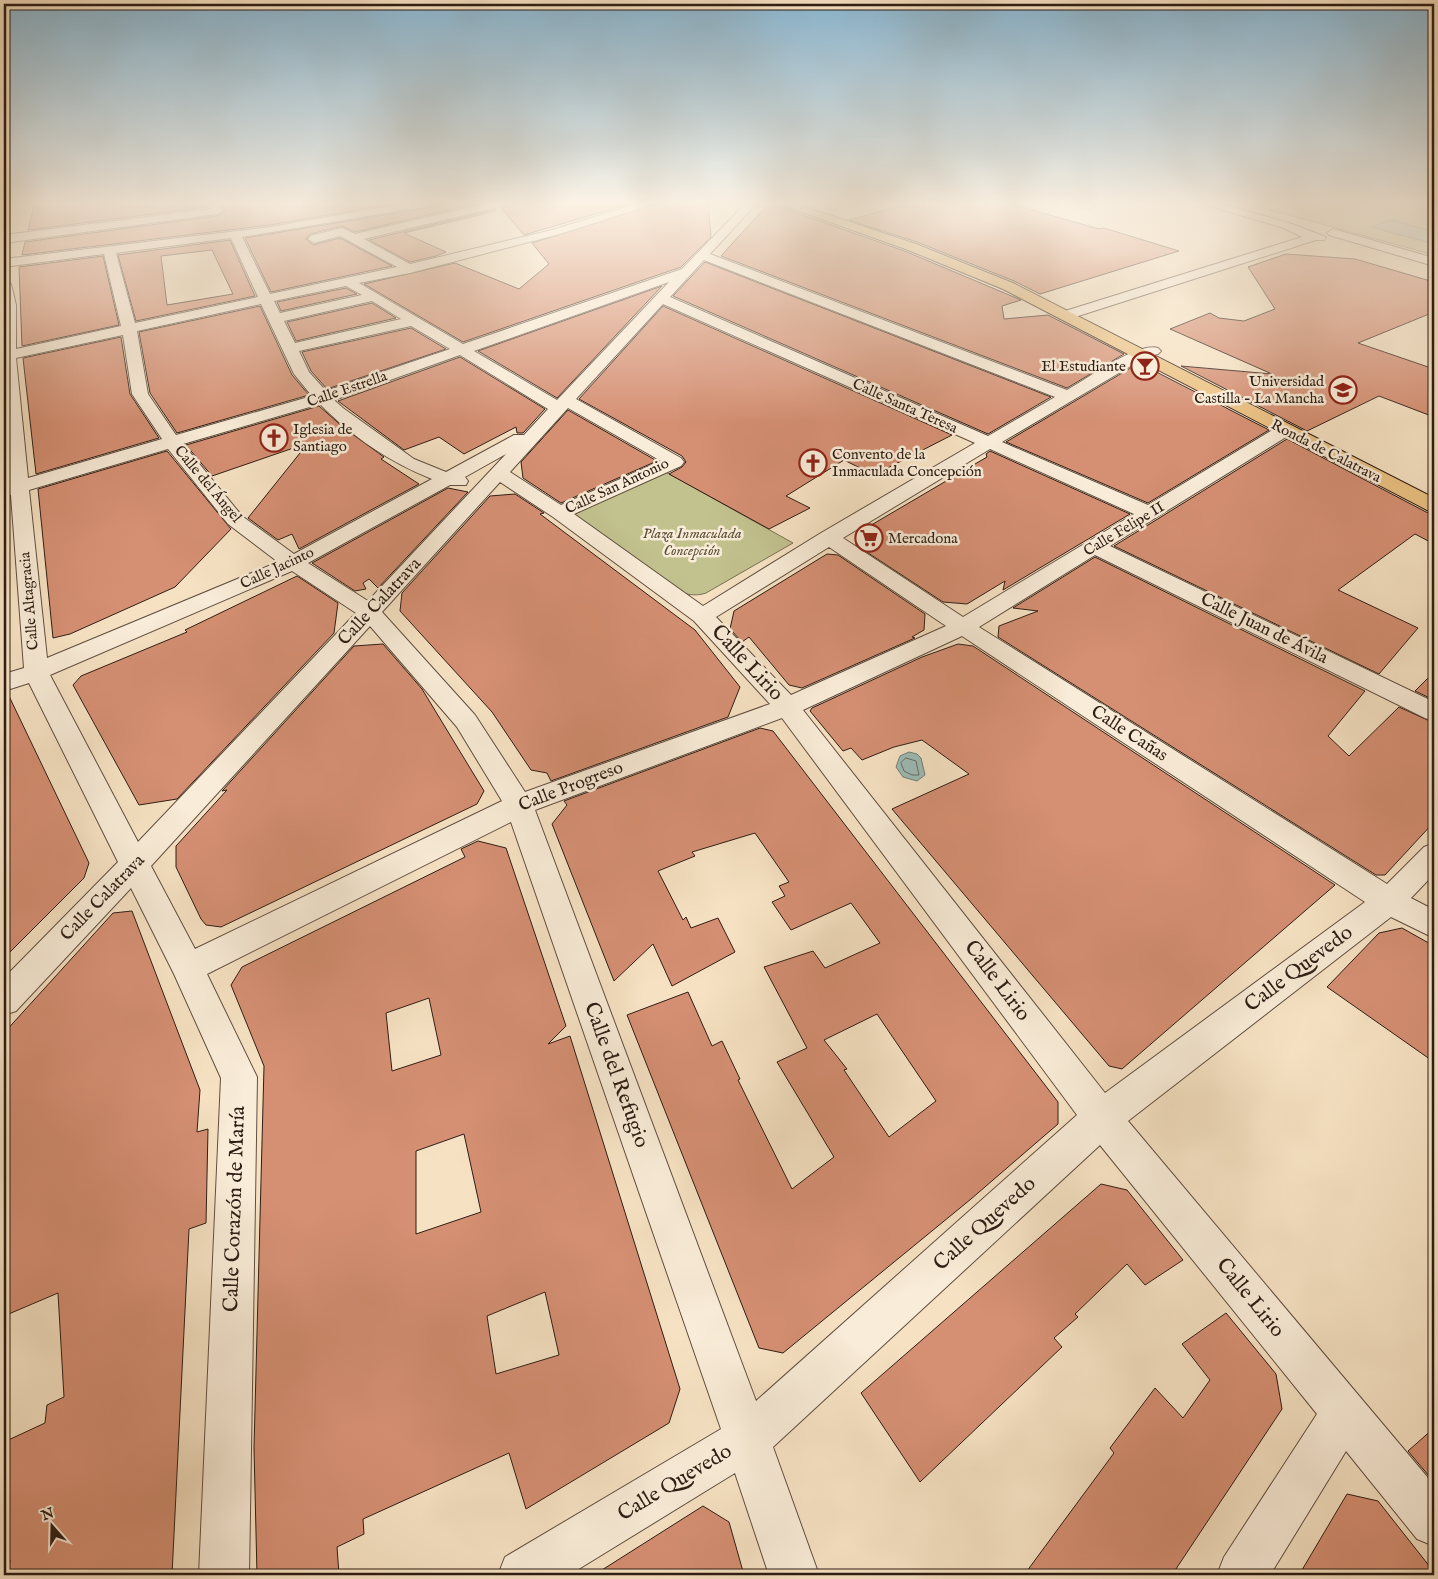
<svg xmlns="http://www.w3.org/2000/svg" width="1438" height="1579" viewBox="0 0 1438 1579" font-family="'IM FELL English',serif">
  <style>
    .green { fill: #c2c28f; stroke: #787052 }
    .water { fill: #9dbdb7; stroke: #717d76 }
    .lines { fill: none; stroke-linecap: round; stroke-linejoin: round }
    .shore { stroke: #666d66; stroke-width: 1 }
    .building { fill: #d58f73; stroke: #2e1d14; fill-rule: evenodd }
    .minor-casing { stroke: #604e40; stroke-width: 2 }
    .highway-casing { stroke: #2e1d14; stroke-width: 2 }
    .minor { fill: #f9ecd8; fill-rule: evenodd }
    .highway { fill: #ebc182; fill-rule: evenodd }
    .labels { text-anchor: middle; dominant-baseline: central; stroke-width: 5; stroke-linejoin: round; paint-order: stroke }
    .far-poi-label { font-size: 15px; fill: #2e1d14; stroke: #f9ecd8; text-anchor: start }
    .far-street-label { font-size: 15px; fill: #2e1d14; stroke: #f9ecd8 }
    .far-park-label { font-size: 15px; font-style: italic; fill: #5a4f39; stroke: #f9ecd8 }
    .street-label { font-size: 18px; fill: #2e1d14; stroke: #f9ecd8 }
    .near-street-label { font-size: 21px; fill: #2e1d14; stroke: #f9ecd8 }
  </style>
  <rect width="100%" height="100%" fill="#f6e2c3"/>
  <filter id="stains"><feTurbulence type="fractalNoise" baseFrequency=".004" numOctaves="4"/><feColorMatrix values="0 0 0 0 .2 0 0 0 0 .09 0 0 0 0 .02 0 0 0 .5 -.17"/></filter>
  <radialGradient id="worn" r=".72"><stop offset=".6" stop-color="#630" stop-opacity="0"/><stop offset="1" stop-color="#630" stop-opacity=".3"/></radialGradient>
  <g class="green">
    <path d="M1296,202h138v53l-164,-45z"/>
    <path d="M664,471l129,72 -87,50c-9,3 -15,2 -25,0l-107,-78 1,-3z"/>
  </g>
  <g class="water">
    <path d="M1392,220l42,12v12l-63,-17z"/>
    <path d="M909,752l8,2 4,4 4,17 -8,6 -14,-4 -7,-10 4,-11z"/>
  </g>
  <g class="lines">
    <path class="shore" d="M906,758l10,3 3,14h-7l-8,-4 -3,-8z"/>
  </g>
  <g class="building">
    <path d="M35,202h169l3,5 -179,23z"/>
    <path d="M219,202h183l-132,23 -248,30 3,-13 192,-26 8,-5z"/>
    <path d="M441,202h42l-128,30 -13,-6 -32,8 -4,5 7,6 27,-7 52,28 -121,26 -26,-54 189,-31z"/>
    <path d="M513,202h123l-112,33 -23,-27 9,-2z"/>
    <path d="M662,202h46l3,35 -30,30 -218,75 -99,-58 91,-21 64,26 30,-25 -17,-21z"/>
    <path d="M915,202h89l95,27 5,-1 75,23 -139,43 -26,-13 -97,-39 -68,-22z"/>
    <path d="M769,203l138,49 114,48 -19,6 2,13 44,-4 76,39 -57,34 -346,-132z"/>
    <path d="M496,209v2l-92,22 42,19 -10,4 -26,6 -41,-22z"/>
    <path d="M230,240l25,56 -119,25 -18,-66zM212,250l21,44 -66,11 -6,-49z"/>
    <path d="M1286,254l69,5 79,23v30l-76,31 76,26v48l-55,-21 -72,35 -126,-65 91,8 -102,-45 40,-16 9,5 25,3 31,-12 -27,-42z"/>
    <path d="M103,256l16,69 -97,21 -3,-79z"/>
    <path d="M705,262l346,135 -63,37 -315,-138z"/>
    <path d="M662,286l-105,112 -79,-47z"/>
    <path d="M346,288l11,6 -76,17 -4,-9z"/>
    <path d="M372,303l24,15 -100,23 -9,-19z"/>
    <path d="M260,306l32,69 17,20 -132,38 -27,-40 -11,-61z"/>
    <path d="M663,306l289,129 -78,40 -30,-15 -58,36 24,12 -41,21 -100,-55 13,-7 4,-5 -4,-6 -103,-57z"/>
    <path d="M411,328l35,21 -119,40 -16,-18 -9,-19z"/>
    <path d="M121,337l9,57 29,44 -123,36 -13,-116z"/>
    <path d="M460,357l85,52 -22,24h-6l-1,-6 -52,27 -25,-17 -35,13 -66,-49z"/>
    <path d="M1139,363l130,67 -121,73 -142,-61z"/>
    <path d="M319,406l25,22 40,29 -3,2 38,25 -120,65 -7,-15 -14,6 -30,-22 60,-75 -96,33 -26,-31z"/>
    <path d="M568,410l89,51 -96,42 -38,-25 -2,-16z"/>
    <path d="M1287,439l139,73 8,2v30l-19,-10 -77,56 80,38 -39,46 -265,-128z"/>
    <path d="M167,451l64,78 -56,58 -105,47 -17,4 -15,-149z"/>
    <path d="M990,451l140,63 -127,76 2,-9 -38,23 -24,-2 -87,-57v-11l131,-77 -1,-3z"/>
    <path d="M448,488l20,4 -90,96 -9,-9 -6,4 3,6 -11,2 -43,-28z"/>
    <path d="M515,494l29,19 -4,1 155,116 45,57 -12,30 -177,64 -4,-8 -16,-3 -39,-58 -92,-101 2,-18 88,-97z"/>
    <path d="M827,554l11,1 87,59 -1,16 -12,7 3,1 -113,50 -13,-3 -40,-48 -7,5 -12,-13 4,-18z"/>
    <path d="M1095,557l270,134 -37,45 21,20 50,-49 35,16v99l-49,53h-9l-378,-238 1,-11 39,-15 -25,-3z"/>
    <path d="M297,576l41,27 -4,30 -157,166 -38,6 -66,-120 8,-9 106,-44 -2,-2z"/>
    <path d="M383,644l39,45 62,102 -7,13 -256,123 -15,-2 -5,-6 -25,-52v-21l51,-56 -5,1 132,-145z"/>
    <path d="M958,644l15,2 362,239 -213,184 -13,-3 -217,-257 77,-35 -47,-34 -28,7 -32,13 -11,-12 -8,3 -33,-40 2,-3 110,-51z"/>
    <path d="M1434,672v28l-19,-9z"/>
    <path d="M7,692l82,171 -5,15 -80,80v-265z"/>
    <path d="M760,728l13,3 285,371v22l-87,75 -188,154 -24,-5 -132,-333 61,-23 24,54 10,-5 18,38 -2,1 54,109 42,-32 -57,-95 30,-14 -43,-81 49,-16 12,17 55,-25 -29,-40 -60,27 -19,-28 13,-6 -6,-10 10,-4 -34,-49 -63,19 3,4 -37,15 25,49 3,-3 5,11 27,-10 17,34 -63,34 -19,-42 -39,37 -62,-157 15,-19 -3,-4zM877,1014l59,87 -47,36 -45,-67 3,-1 -23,-29z"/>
    <path d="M478,841l28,7 60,178 -18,18 22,-8 110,353 -11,34 -143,86 -17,-56 -146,66 1,15 -27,13 2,28h-82l-3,-127 10,-382 -33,-81 11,-18 223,-110 -4,-8zM429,998l12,57 -49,16 -6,-58zM464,1134l17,78 -65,22v-83zM545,1292l14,63 -63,19 -9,-58z"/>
    <path d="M132,911l68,179 -3,42 11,-3 -2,94 -17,6 -17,346h-164l2,-15 -6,3v-121l41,-19 2,-18 17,-8 -6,-104 -54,23v-283l109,-120z"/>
    <path d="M1402,928l32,18v116l-107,-75 52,-54z"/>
    <path d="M1101,1184l26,6 56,70 -38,25 -18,-21 -52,50 3,3 -24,21 8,9 -142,135 -59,-89z"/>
    <path d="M1226,1313l50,61 6,35 -110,166h-148l90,-122 -4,-5 45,-60 28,30 27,-38 -28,-36z"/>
    <path d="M1434,1428v54l-26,-31z"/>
    <path d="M1347,1494l31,7 56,71v3h-135z"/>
    <path d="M703,1506l26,16 15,53h-150z"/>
  </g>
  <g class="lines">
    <g class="minor-casing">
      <g id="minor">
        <path d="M206,202h11l6,9 -6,3 -213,29v-8l206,-26z"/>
        <path d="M414,202h25l-5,3 -192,32 28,57 127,-27 -57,-31 -26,7 -6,-4 2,-3 32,-8 13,6 137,-32h19l-1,2 -146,35 46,25 142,-34 91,-28h17l-100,32 -150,39 -51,10 104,61 219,-75 65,-67h11l-48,52 357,136c20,-11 70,-48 91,-42l3,3 -3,3 -12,3 -144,85 146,63 131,-79h12l3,4 -3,4 -181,112 324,156v19l-9,-3 -330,-163 -116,72 408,257 37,-37 10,-4v31l-23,24 23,12v28l-43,-21 -263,204 306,364v61l-17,-7 -71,-88 -76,124h-53l7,-18 93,-143 -217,-269 -327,302 46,128h-50l-34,-102 -166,102h-71l7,-18 216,-128 -210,-607 -304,152 50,103 -8,498h-50l22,-497 -47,-104 -43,-86 -115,123 -12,4v-37l114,-116 -89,-179 -25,8v-17l20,-6 -13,-173 -7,2v-12l6,-2 -6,-83v-120l7,4 5,21v44l105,-23 -17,-72 -100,13v-8l266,-32zM231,238l27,59 -123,26 -19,-70zM704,260l351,137 -67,39 -318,-139zM669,282l-112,118 -83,-49zM346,286l16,9 -82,18 -6,-12zM372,301l29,18 -106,24 -11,-22zM261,304l33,70 18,22 -136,39 -28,-41 -11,-63zM663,304l312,139 -154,90 -118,73 -129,-92 107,-48 3,-4 -3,-4 -105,-59zM411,326l39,23 -124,42 -17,-19 -10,-21zM123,335l9,59 30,45 -134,39 -12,-120zM460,355l88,54 -24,26h-10l-68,37 -32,-13 -71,-51 -9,-8zM320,404c31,32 71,59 112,75l-138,75 -52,-38 -59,-72zM568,408l93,53 -100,44 -51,-33zM168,449l60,75 50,38 -231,96 -18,-168zM990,449l144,65 -171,103 -120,-79zM506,454l-138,147 -60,-38 142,-78h16l2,-4 -3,-4zM500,482l53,35 141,104 76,83 -245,88 -50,-77 -93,-103zM829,547l117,79 -155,69 -75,-78zM292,571l64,42 -218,229 -88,-167zM370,626l87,101 45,74 -307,148 -44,-83zM962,636l403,266 -260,191 -302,-383zM782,718l295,397 -321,286 -221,-591z"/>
        <path d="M1197,202h18l77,22 34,13 -2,3h-8l-244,78h-10l-2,-3 2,-3 240,-75 -18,-9z"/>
        <path d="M1333,229l101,29v8l-105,-31 -2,-2z"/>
      </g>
    </g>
    <g class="highway-casing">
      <path id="highway" d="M774,202h16l126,42 97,39 421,215v14l-7,-2 -424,-221 -95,-39z"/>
    </g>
    <use href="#minor" class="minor"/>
    <use href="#highway" class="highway"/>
  </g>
  <linearGradient id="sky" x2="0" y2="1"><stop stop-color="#8ab8d4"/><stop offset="0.48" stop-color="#fbf2e4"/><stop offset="1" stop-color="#fbf2e4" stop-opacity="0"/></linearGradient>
  <rect width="1438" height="423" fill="url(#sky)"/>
  <defs>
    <g id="bar-ring" transform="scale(1.4375)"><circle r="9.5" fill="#f9ecd8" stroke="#8f2418" stroke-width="1.5"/><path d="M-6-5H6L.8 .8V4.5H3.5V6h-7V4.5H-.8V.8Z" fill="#8f2418"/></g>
    <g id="university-ring" transform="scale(1.4375)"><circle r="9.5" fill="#f9ecd8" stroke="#8f2418" stroke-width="1.5"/><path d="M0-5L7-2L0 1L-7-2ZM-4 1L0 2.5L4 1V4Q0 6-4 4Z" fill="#8f2418"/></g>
    <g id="church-ring" transform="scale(1.4375)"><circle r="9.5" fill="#f9ecd8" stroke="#8f2418" stroke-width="1.5"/><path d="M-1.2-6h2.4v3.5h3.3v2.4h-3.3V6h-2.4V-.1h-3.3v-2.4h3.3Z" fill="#8f2418"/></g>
    <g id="supermarket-ring" transform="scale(1.4375)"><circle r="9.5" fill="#f9ecd8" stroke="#8f2418" stroke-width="1.5"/><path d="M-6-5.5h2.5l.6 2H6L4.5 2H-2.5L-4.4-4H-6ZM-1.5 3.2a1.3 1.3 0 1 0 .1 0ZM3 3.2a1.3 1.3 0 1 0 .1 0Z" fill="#8f2418"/></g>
  </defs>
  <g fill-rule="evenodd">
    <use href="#bar-ring" x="1145" y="366"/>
    <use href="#university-ring" x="1343" y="390"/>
    <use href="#church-ring" x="274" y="438"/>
    <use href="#church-ring" x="813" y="463"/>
    <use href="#supermarket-ring" x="869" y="538"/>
  </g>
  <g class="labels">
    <g class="far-poi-label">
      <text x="1126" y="366" text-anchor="end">El Estudiante</text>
      <text x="1324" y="381" text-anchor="end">Universidad<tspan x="1324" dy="17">Castilla - La Mancha</tspan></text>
      <text x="293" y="429">Iglesia de<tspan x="293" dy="17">Santiago</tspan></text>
      <text x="832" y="454">Convento de la<tspan x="832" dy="17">Inmaculada Concepción</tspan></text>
      <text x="888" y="538">Mercadona</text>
    </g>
    <g class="far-street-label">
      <text transform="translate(347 389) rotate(-19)">Calle Estrella</text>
      <text transform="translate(905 406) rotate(24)">Calle Santa Teresa</text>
      <text transform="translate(1326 451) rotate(27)">Ronda de Calatrava</text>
      <text transform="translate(208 484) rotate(50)">Calle del Ángel</text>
      <text transform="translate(617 486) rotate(-25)">Calle San Antonio</text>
      <text transform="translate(1124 529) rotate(-31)">Calle Felipe II</text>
      <text transform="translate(277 568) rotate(-25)">Calle Jacinto</text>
      <text transform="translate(29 601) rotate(-95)">Calle Altagracia</text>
    </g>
    <g class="far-park-label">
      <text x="692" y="533">Plaza Inmaculada<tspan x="692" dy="17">Concepción</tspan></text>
    </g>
    <g class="street-label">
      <text transform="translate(380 602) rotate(-47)">Calle Calatrava</text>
      <text transform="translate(1264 629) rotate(26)">Calle Juan de Ávila</text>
      <text transform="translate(1129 734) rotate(33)">Calle Cañas</text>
      <text transform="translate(571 787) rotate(-21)">Calle Progreso</text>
      <text transform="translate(103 898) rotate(-46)">Calle Calatrava</text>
    </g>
    <g class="near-street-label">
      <text transform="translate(747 663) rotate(47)">Calle Lirio</text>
      <text transform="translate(1299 969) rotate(-37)">Calle Quevedo</text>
      <text transform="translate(997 981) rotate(53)">Calle Lirio</text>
      <text transform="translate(616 1075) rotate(70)">Calle del Refugio</text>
      <text transform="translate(235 1209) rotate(-88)">Calle Corazón de María</text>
      <text transform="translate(985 1224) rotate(-42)">Calle Quevedo</text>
      <text transform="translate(1250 1298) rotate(51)">Calle Lirio</text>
      <text transform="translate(675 1483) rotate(-31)">Calle Quevedo</text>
    </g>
  </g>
  <rect width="1438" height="1579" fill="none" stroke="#f6e2c3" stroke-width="20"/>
  <rect x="5" y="5" width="1428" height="1569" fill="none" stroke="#2e1d14" stroke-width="2.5"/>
  <rect x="10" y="10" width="1418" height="1559" fill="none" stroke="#2e1d14"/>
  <g transform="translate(52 1526) rotate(340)" stroke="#f9ecd8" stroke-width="4" paint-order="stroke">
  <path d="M0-4L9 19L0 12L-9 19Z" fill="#2e1d14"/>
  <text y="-8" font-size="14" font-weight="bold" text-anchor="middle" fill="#2e1d14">N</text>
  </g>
  <rect width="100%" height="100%" filter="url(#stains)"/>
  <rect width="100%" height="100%" fill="url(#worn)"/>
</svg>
